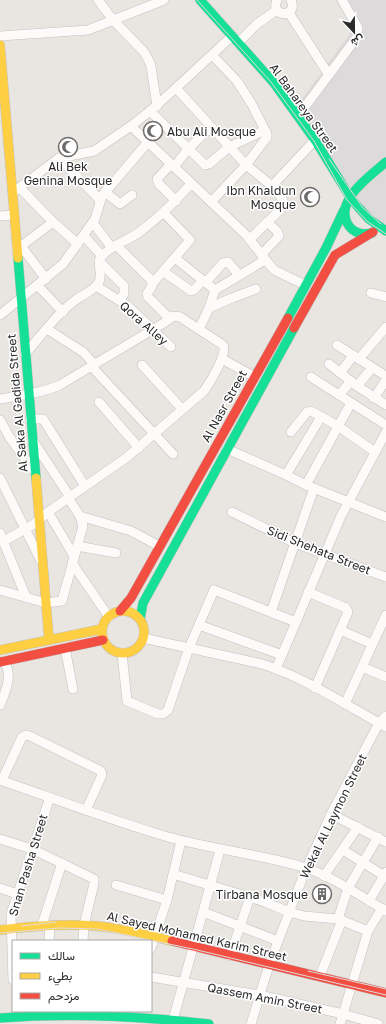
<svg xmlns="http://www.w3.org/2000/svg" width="386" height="1024" viewBox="0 0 386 1024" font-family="'Golos Text',Vazirmatn,sans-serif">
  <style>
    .industrial { fill: #dddadc }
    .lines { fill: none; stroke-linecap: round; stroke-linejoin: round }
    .street-casing { stroke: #c3c1c1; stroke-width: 10 }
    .fast-casing { stroke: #c3c1c1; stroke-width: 10 }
    .slow-casing { stroke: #c3c1c1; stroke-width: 10 }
    .jam-casing { stroke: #c3c1c1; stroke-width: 10 }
    .street { stroke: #fcfbfa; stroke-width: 9 }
    .fast { stroke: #16e098; stroke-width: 9 }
    .slow { stroke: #ffcf43; stroke-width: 9 }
    .jam { stroke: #f24e42; stroke-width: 9 }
    .tram { stroke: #deddde; stroke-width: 1 }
    .labels { text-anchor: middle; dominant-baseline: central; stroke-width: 3; stroke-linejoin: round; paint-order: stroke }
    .street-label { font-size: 12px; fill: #2a2a2a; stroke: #fff }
    .poi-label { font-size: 12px; fill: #2a2a2a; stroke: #fff; text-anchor: end }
  </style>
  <rect width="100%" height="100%" fill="#e9e5e0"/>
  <path class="industrial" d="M336,0h50v234l-17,-13 -76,-110 54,-73 6,-10z"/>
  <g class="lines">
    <g class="street-casing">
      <g id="street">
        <path d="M98,0l15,20 31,32 4,7 3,7 6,40"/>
        <path d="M277,0c-8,18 22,18 14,0"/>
        <path d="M289,13l40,62"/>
        <path d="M0,36l88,-6 76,-30"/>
        <path d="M238,43l19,-19 20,-14"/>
        <path d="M176,88l70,77 26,21 6,6 6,11 -1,4 -33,32"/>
        <path d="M150,111l55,54 4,-1 20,-17 36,-17"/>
        <path d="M298,116l59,-79 1,-9 -16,-28"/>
        <path d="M131,126l115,109 28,35 31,15"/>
        <path d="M59,158l41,42"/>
        <path d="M171,164l-14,15 2,5 17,17"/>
        <path d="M174,167l14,-18 23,-22"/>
        <path d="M272,186l43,-46"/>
        <path d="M20,188l33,34 25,22"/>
        <path d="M105,192l15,12 12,-9"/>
        <path d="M12,193l47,-35 35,-7 37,-25 19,-15 26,-23 56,-52"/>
        <path d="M211,202l35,-37 21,-28v-3l-16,-31 -14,-22 -25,-26"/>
        <path d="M0,216l14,-1"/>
        <path d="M93,223l19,25"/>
        <path d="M84,236l18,20"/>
        <path d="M21,246l25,33"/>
        <path d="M17,249l36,-27"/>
        <path d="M261,255l18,-19 -2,-5 -10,-9"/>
        <path d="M175,258l40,32"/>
        <path d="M99,261l25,25v8l-5,6"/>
        <path d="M164,272l27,19 3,-1 9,-10"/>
        <path d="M206,282l17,-19 5,-1 11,13"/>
        <path d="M152,284l38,-44 -26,-27"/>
        <path d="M38,286l25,26"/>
        <path d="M96,286l32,20 43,41"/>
        <path d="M371,293l15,4"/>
        <path d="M209,308l6,-18 50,-30"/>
        <path d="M0,315l63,-51 32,-45 7,-23 46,-54"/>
        <path d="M47,329l36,23 12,13"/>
        <path d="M199,329l10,-21 23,-10 24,-9"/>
        <path d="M337,345l49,31"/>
        <path d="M25,354c16,-18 33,-42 52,-55 7,-5 18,-9 22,-17 4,-8 -3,-18 3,-26 9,-11 25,-15 36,-23 21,-15 36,-31 53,-49"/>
        <path d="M222,359l33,18"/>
        <path d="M359,359l27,-32"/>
        <path d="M329,364l28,22 29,19"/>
        <path d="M142,365l40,44"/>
        <path d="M92,367l81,87"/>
        <path d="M340,373l13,-17"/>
        <path d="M311,377l75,48"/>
        <path d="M357,386l15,-18"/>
        <path d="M339,395l12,-14"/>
        <path d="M374,398l12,-18"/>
        <path d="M0,399c20,-3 41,-6 60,-14l102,-61 9,-6"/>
        <path d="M99,402l40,46"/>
        <path d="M30,419h13l42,67"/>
        <path d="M0,420l10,18 25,34"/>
        <path d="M291,432l16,-20 4,-1 27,15 37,26"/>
        <path d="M33,441l37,56"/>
        <path d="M227,449l59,26 20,10 80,32"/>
        <path d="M286,475l35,-58"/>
        <path d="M0,478l40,81"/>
        <path d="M306,485l45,-82"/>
        <path d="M48,512l26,44"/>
        <path d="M232,512l63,31 91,34"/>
        <path d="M80,516l51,15 28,15"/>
        <path d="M0,533l26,64"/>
        <path d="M0,541h4l30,-17 14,-12 78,-54 78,-67c6,-9 24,-37 19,-46l-43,-28c-5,-2 -9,1 -13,-1l-19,-19 -1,-3 5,-8v-5l-35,-35"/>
        <path d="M77,546l39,7"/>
        <path d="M72,563l37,54"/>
        <path d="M0,590l46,13 16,-2 21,-75 -3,-10 -12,-18"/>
        <path d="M308,592l38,16 2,4 -33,76"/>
        <path d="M271,612l43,-124"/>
        <path d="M199,625l83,30"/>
        <path d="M340,630l32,14"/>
        <path d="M143,638l119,26c44,14 84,41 124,63"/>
        <path d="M65,648l8,41"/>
        <path d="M122,653l5,48 31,13h5l5,-4 21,-62 25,-58 82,32"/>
        <path d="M362,667l24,10"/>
        <path d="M276,669l65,-153 45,-84"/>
        <path d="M345,704l41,-89"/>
        <path d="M0,705c6,-15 13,-29 4,-44"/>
        <path d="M0,780c52,18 105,38 158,54 48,15 99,19 148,34 29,10 54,28 80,43"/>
        <path d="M2,780l20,-43 4,-2 4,1 71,35 1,4 -16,35"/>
        <path d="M331,814l55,28"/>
        <path d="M0,839l32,10 62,30v5l-10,41 -1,16"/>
        <path d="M343,850l43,27"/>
        <path d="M173,874l92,28 24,10 15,4 34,3 30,12"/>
        <path d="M324,876l34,-49"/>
        <path d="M116,885l51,15"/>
        <path d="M0,888l17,6"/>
        <path d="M369,901l17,-29"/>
        <path d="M203,912l75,29"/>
        <path d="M338,919l10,-31 30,-51"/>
        <path d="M42,925l20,-62"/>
        <path d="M49,941l1,-16"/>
        <path d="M151,948l16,-48 14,-59"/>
        <path d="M230,956l20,-59"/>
        <path d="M320,976l22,-56"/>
        <path d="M151,977l108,18 84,19 35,10"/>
        <path d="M13,980l-2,-66 39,-117"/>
        <path d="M173,1020l47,-170"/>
        <path d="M251,1024l19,-62 36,-93 25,-55 48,-91 7,-7"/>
        <path d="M340,1024l28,-93 14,-23"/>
      </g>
    </g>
    <g class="fast-casing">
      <g id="fast">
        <path d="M200,0l74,83 41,57 35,57 8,10 11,12 17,12"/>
        <path d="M372,233c-9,2 -17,1 -23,-7 -17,-24 21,-50 37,-64"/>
        <path d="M18,258l18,220"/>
        <path d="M288,318l38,-70 18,-38"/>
        <path d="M140,619l3,-16 151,-275"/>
        <path d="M0,1018c70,-5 139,-2 209,6"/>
      </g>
    </g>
    <g class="slow-casing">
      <g id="slow">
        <path d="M0,45l18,213"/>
        <path d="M36,478l13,162"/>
        <circle cx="123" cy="632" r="21"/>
        <path d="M0,650l102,-21"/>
        <path d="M0,930c32,-4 64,-7 96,-4 25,2 52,9 76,15"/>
      </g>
    </g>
    <g class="jam-casing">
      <g id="jam">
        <path d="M294,328l41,-73 38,-23"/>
        <path d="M120,611l11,-13 157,-280"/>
        <path d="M0,662l103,-22"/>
        <path d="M172,941l214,52"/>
      </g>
    </g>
    <use href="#street" class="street"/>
    <use href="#fast" class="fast"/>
    <use href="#slow" class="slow"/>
    <use href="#jam" class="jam"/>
    <g class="tram">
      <path d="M197,0l74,82 43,59 33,59 21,22 18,12"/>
      <path d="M329,159l34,49 18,16"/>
      <path d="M22,926l34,-4"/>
      <path d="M0,933l59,-5 38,1 96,20 193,46"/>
      <path d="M308,971l78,18"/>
    </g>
  </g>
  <defs>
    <g id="mosque-ring" transform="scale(1)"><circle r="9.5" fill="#fff" stroke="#6d6b6a" stroke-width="1.5"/><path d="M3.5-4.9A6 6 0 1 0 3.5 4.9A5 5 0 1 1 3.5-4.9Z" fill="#6d6b6a"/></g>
    <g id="building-ring" transform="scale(1)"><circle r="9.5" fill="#fff" stroke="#6d6b6a" stroke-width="1.5"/><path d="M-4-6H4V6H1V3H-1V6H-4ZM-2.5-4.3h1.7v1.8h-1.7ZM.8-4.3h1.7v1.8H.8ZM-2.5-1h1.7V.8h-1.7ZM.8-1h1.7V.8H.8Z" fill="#6d6b6a"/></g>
  </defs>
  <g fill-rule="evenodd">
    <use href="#mosque-ring" x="153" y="131"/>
    <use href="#mosque-ring" x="68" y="147"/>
    <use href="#mosque-ring" x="310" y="197"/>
    <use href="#building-ring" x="322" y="894"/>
  </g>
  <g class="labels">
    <g class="street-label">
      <text transform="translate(304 108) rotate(54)">Al Bahareya Street</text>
      <text transform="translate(144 323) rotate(41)">Qora Alley</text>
      <text transform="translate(17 403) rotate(-95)">Al Saka Al Gadida Street</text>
      <text transform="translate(224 406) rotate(-61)">Al Nasr Street</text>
      <text transform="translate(319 550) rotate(22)">Sidi Shehata Street</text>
      <text transform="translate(333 816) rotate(-64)">Wekal Al Laymon Street</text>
      <text transform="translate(28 865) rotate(-73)">Snan Pasha Street</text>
      <text transform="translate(197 936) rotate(13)">Al Sayed Mohamed Karim Street</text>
      <text transform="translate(265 998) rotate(11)">Qassem Amin Street</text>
    </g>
    <g class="poi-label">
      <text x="167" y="131" text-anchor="start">Abu Ali Mosque</text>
      <text x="68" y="166" text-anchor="middle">Ali Bek<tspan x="68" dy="14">Genina Mosque</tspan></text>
      <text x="296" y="190">Ibn Khaldun<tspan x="296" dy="14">Mosque</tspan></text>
      <text x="308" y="894">Tirbana Mosque</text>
    </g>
  </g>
  <rect x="12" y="940" width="140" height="72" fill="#ffffff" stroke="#aaaaaa"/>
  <rect x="20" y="953" width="20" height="6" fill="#16e098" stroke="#aaaaaa"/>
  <text x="48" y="960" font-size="12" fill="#2a2a2a">سالك</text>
  <rect x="20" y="973" width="20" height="6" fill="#ffcf43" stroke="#aaaaaa"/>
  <text x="48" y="980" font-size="12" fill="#2a2a2a">بطيء</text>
  <rect x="20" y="993" width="20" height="6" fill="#f24e42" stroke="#aaaaaa"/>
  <text x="48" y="1000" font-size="12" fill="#2a2a2a">مزدحم</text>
  <g transform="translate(354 32) rotate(158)" stroke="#ffffff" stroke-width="3" paint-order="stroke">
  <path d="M0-3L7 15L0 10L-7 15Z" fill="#2a2a2a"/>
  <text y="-6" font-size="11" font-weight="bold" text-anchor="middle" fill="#2a2a2a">ش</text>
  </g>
</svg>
